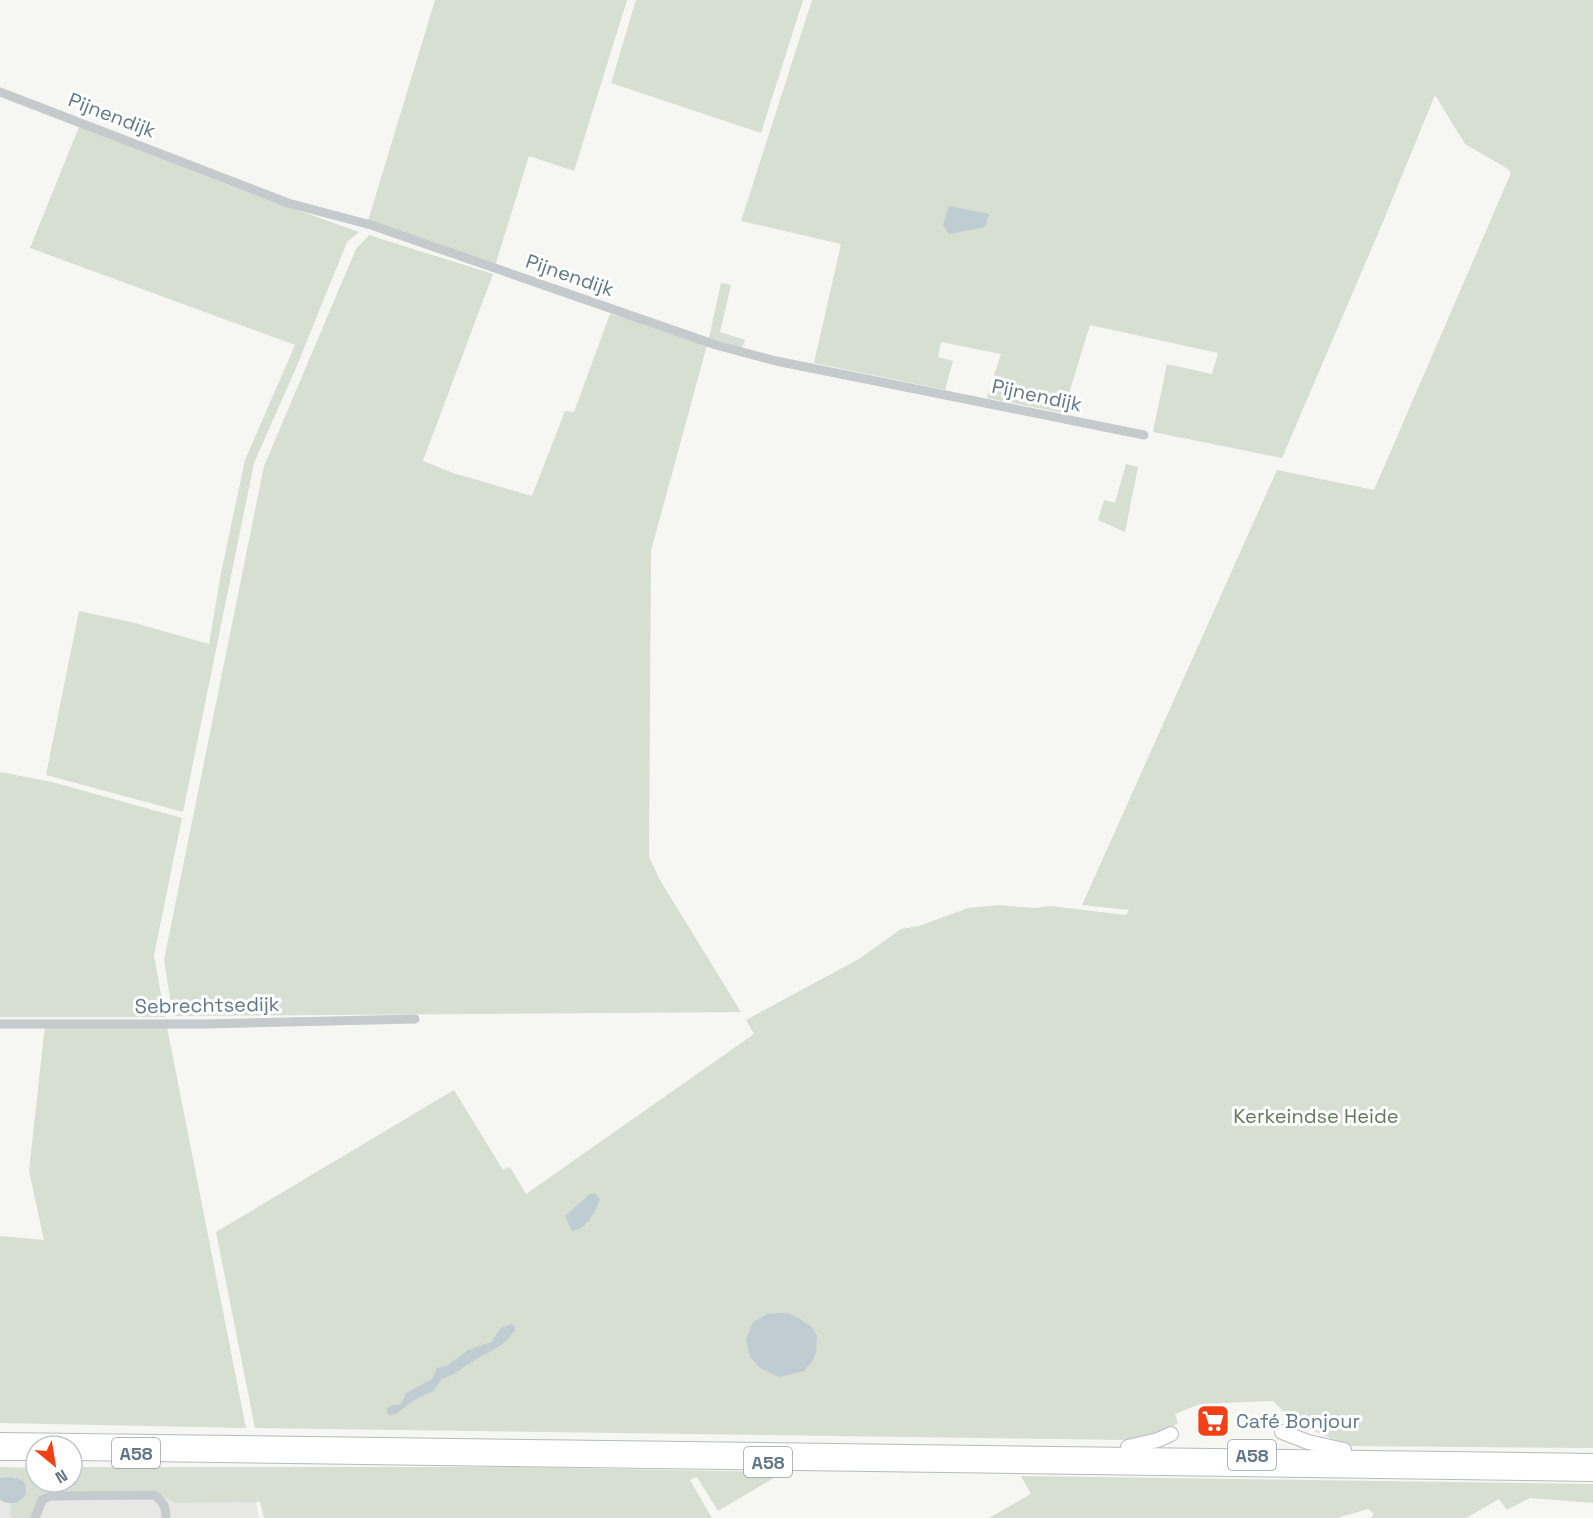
<svg xmlns="http://www.w3.org/2000/svg" width="1593" height="1518" viewBox="0 0 1593 1518" font-family="'Space Grotesk',sans-serif">
  <style>
    .built { fill: #e7e8e6 }
    .green { fill: #d7dfd3 }
    .water { fill: #bfccd1 }
    .lines { fill: none; stroke-linecap: round; stroke-linejoin: round }
    .highway-casing { stroke: #b7bbbe; stroke-width: 16 }
    .minor { stroke: #c5cacc; stroke-width: 9 }
    .highway { stroke: #fff; stroke-width: 14 }
    .labels { text-anchor: middle; dominant-baseline: central; stroke-width: 6; stroke-linejoin: round; paint-order: stroke }
    .shield { fill: #fff; stroke: #91a0aa; stroke-width: 1.5 }
    .shield-label { font-size: 18px; font-weight: bold; fill: #627886 }
    .street-label { font-size: 20px; fill: #627886; stroke: #fff }
    .park-label { font-size: 20px; fill: #64785e; stroke: #fff }
    .poi-label { font-size: 20px; fill: #627886; stroke: #fff; text-anchor: start }
  </style>
  <rect width="100%" height="100%" fill="#f6f6f2"/>
  <path class="built" d="M251,1473l8,45h-259v-33z"/>
  <g class="green">
    <path d="M435,0h192l-53,171 -45,-15 -34,110 -128,-42z"/>
    <path d="M636,0h167l-42,133 -150,-50z"/>
    <path d="M812,0h781v1448l-243,-2 -39,-16 -26,-17 -12,-12 -73,3 -25,10 3,9 -15,10 -32,7 -876,-12 -39,-196 238,-142 49,80 7,-3 16,27 228,-160 -8,-14 113,-61 42,-30 18,-3 49,-18 31,-3 35,3 16,-2 76,9 3,-5 -47,-5 195,-435 97,20 137,-317 -3,-4 -43,-25 -30,-49 -55,134 -98,229 -129,-26 14,-68 45,10 6,-21 -128,-28 -27,88 -76,-15 14,-44 -60,-12 -3,15 15,4 -8,29 -131,-27 27,-119 -100,-23z"/>
    <path d="M79,127l154,60 126,45 -12,10 -51,126 -42,95 -71,349 -137,-37 33,-164 56,12 74,21 12,-71 24,-113 50,-115 -265,-97z"/>
    <path d="M369,235l124,39 -70,187 30,12 79,23 33,-85 9,1 36,-98 39,10 58,21 -56,206 -2,306 11,23 81,132 -568,4 -9,-56 100,-494 92,-217z"/>
    <path d="M721,283l10,2 -11,47 25,8 -3,8 -33,-10z"/>
    <path d="M1126,464l12,3 -13,65 -27,-12 6,-20 11,3z"/>
    <path d="M0,772l52,10 130,36 -28,137 11,62h-165z"/>
    <path d="M45,1025l122,2 79,401 -246,-5v-187l44,4 -15,-69z"/>
    <path d="M0,1467l36,1v14h36v-15h442l270,5 -66,39 -21,-34 -7,3 22,38h-448l-4,-16 -85,1 -23,-13 -104,2c-12,6 -14,14 -17,26h-18l-3,-4 1,-10 10,-3 6,-12c-4,-13 -15,-13 -27,-11z"/>
    <path d="M1021,1476l572,8v19l-63,-5 -23,12 -8,-11 -33,19h-95l3,-4 -6,-5 -31,9h-348l42,-24z"/>
  </g>
  <g class="water">
    <path d="M949,206l40,8 -4,13 -36,7 -6,-9z"/>
    <path d="M595,1193l5,6c-3,11 -15,32 -28,32l-7,-15 25,-22z"/>
    <path d="M779,1313h9l10,5 14,9 5,9 -1,16 -5,11 -7,8 -25,6 -19,-9 -10,-11 -4,-18 7,-17 14,-8z"/>
    <path d="M511,1324l3,1 1,5c-11,18 -28,22 -45,33 -10,6 -17,13 -28,16l-9,12 -19,9 -18,14 -7,1 -2,-3v-4c6,-4 8,-2 14,-4l5,-11 26,-14 5,-11 10,-2 21,-16 23,-8 10,-14z"/>
    <path d="M6,1477c12,0 21,2 20,16 -5,11 -15,13 -26,7v-22z"/>
  </g>
  <g class="lines">
    <g class="highway-casing">
      <g id="highway">
        <path d="M1282,1432l26,10 36,8"/>
        <path d="M0,1440l1593,21"/>
        <path d="M1128,1447l30,-7 13,-6"/>
        <path d="M0,1453h36"/>
        <path d="M72,1453l1521,21"/>
      </g>
    </g>
    <g class="minor">
      <path d="M0,92l288,111 83,22 345,120 60,16 368,74"/>
      <path d="M0,1024h207l208,-5"/>
      <path d="M35,1518l7,-18 9,-4 103,-1c9,6 12,12 12,23"/>
    </g>
    <use href="#highway" class="highway"/>
  </g>
  <defs>
    <g id="supermarket-square" transform="scale(1.725)"><rect x="-9" y="-9" width="18" height="18" rx="4" fill="#f44014" stroke="#fff"/><path d="M-6-5.5h2.5l.6 2H6L4.5 2H-2.5L-4.4-4H-6ZM-1.5 3.2a1.3 1.3 0 1 0 .1 0ZM3 3.2a1.3 1.3 0 1 0 .1 0Z" fill="#fff"/></g>
  </defs>
  <g fill-rule="evenodd">
    <use href="#supermarket-square" x="1213" y="1421"/>
  </g>
  <g class="labels">
    <g class="shield">
      <rect x="112" y="1438" width="48" height="30" rx="4.5"/>
      <rect x="1228" y="1440" width="48" height="30" rx="4.5"/>
      <rect x="744" y="1447" width="48" height="30" rx="4.5"/>
    </g>
    <g class="shield-label">
      <text x="136" y="1453">A58</text>
      <text x="1252" y="1455">A58</text>
      <text x="768" y="1462">A58</text>
    </g>
    <g class="street-label">
      <text transform="translate(112 115) rotate(21)">Pijnendijk</text>
      <text transform="translate(570 275) rotate(19)">Pijnendijk</text>
      <text transform="translate(1037 395) rotate(12)">Pijnendijk</text>
      <text transform="translate(207 1005) rotate(-1)">Sebrechtsedijk</text>
    </g>
    <g class="park-label">
      <text x="1316" y="1116">Kerkeindse Heide</text>
    </g>
    <g class="poi-label">
      <text x="1236" y="1421">Café Bonjour</text>
    </g>
  </g>
  <g transform="translate(54 1464) rotate(150)"><circle r="28" fill="#ffffff" stroke="#c0c9cf" stroke-width="1.5"/>
  <path d="M0-4.5L10 22L0 15L-10 22Z" fill="#f44014"/>
  <text y="-9" font-size="16" font-weight="bold" text-anchor="middle" fill="#627886">N</text>
  </g>
</svg>
